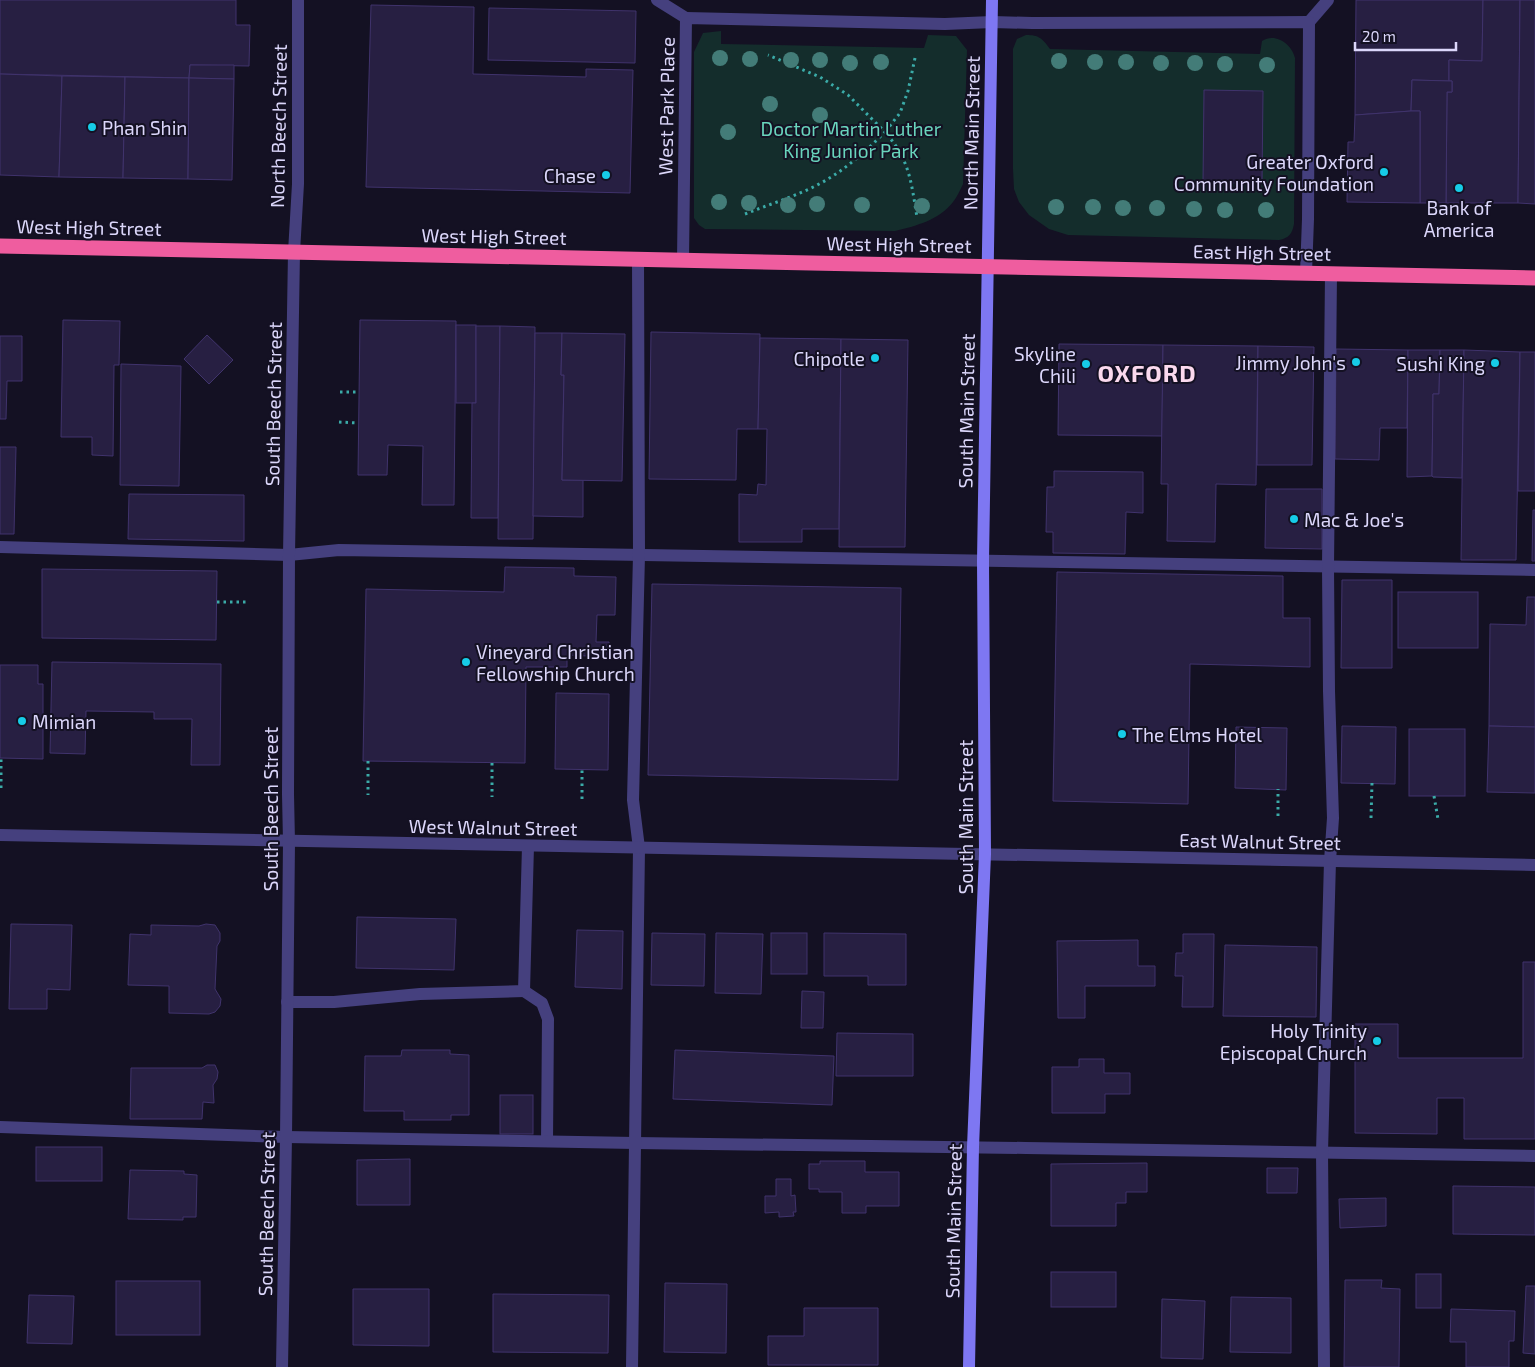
<svg xmlns="http://www.w3.org/2000/svg" width="1535" height="1367" viewBox="0 0 1535 1367" font-family="'Exo 2',sans-serif">
  <style>
    .green { fill: #142d2c }
    .building { fill: #271f42; stroke: #40336c }
    .lines { fill: none; stroke-linecap: round; stroke-linejoin: round }
    .path { stroke: #3baba8; stroke-width: 3; stroke-dasharray: 2.5 4; stroke-linecap: butt }
    .lane { stroke: #45407e; stroke-width: 12 }
    .street { stroke: #45407e; stroke-width: 12 }
    .secondary { stroke: #7e77f2; stroke-width: 12 }
    .highway { stroke: #ef5d9f; stroke-width: 15 }
    .tree { fill: #437c78 }
    .poi-dot { fill: #16cce7; stroke: #141123; stroke-width: 2 }
    .labels { text-anchor: middle; dominant-baseline: central; stroke-width: 4; stroke-linejoin: round; paint-order: stroke }
    .street-label { font-size: 19px; fill: #dcd7fb; stroke: #141123 }
    .poi-label { font-size: 19px; fill: #dcd7fb; stroke: #141123; text-anchor: end }
    .park-label { font-size: 19px; fill: #69d4bd; stroke: #141123 }
    .district-label { font-size: 24px; font-weight: bold; letter-spacing: 1px; fill: #fbd9ee; stroke: #141123 }
  </style>
  <rect width="100%" height="100%" fill="#141123"/>
  <g class="green">
    <path d="M721,31v13l203,4 4,-13 28,1 11,14 -4,134c-3,6 -6,13 -10,18 -14,18 -37,24 -58,29l-190,-2 -6,-4 -5,-7v-166l9,-19z"/>
    <path d="M1026,35c13,0 16,3 24,14l210,5 2,-13c13,-9 30,3 33,17l-1,166c-2,10 -5,14 -15,16l-211,-5 -19,-6 -20,-14 -10,-13 -5,-13 -1,-20v-120l4,-10z"/>
  </g>
  <g class="building">
    <path d="M0,0h236v25h14l-1,41 -59,-1 -1,13 -189,-4z"/>
    <path d="M1356,0h127l-1,61 -33,-1v21l-37,-1 -1,31 -56,4z"/>
    <path d="M1483,0h37l-2,203h-72l1,-111h5v-11h-3v-21l33,1z"/>
    <path d="M1520,0h15v204l-17,-1z"/>
    <path d="M371,5l103,2 -1,67 113,3v-8l47,1 -3,123 -264,-6z"/>
    <path d="M489,8l147,3 -1,52 -147,-3z"/>
    <path d="M190,65h44v14l-45,-1z"/>
    <path d="M0,74l62,2 -3,101 -59,-2z"/>
    <path d="M62,76l63,1 -2,101 -64,-1z"/>
    <path d="M125,77l64,1 -1,101 -65,-1z"/>
    <path d="M189,78l45,1 -2,101 -44,-1z"/>
    <path d="M1412,80l40,1v11h-5l-1,111h-26v-92h-9z"/>
    <path d="M1204,90l59,1 -1,92h-59z"/>
    <path d="M1411,111h9v92l-73,-1 1,-60h6l1,-27z"/>
    <path d="M63,320l57,1 -1,44h-5l-1,91 -21,-1v-18h-31z"/>
    <path d="M360,320l96,1 -2,184h-32l1,-59 -35,-1 -1,30h-29z"/>
    <rect x="456" y="325" width="20" height="78"/>
    <path d="M476,326h24l-2,192h-27l1,-115h4z"/>
    <path d="M500,326l35,1 -2,212h-35z"/>
    <path d="M651,332l109,2 -2,95h-21l-1,51 -87,-1z"/>
    <path d="M535,333h27l-1,42h3l-2,105h21v37l-50,-1z"/>
    <path d="M562,333l63,1 -3,147 -60,-1 2,-105h-3z"/>
    <path d="M207,335l26,25 -24,24 -25,-25z"/>
    <path d="M0,336h22v45h-15l-1,38h-6z"/>
    <path d="M760,338l81,1 -2,190h-37v13h-63v-48l18,1 1,-11 8,1 1,-56h-9z"/>
    <path d="M841,339l67,1 -3,207h-66z"/>
    <path d="M1059,344l104,1 -1,91 -104,-1z"/>
    <path d="M1163,345l95,1 -2,139 -40,-1 -1,58 -48,-1 1,-57h-7z"/>
    <path d="M1258,346l56,1 -2,118h-55z"/>
    <path d="M1336,349l72,1 -1,78h-27l-1,32 -44,-1z"/>
    <path d="M1408,350h32l-1,44h-6l-1,82 -25,1z"/>
    <path d="M1440,350h24l-2,128 -29,-1 -1,-1 1,-82h6z"/>
    <path d="M1464,350l56,2 -4,208h-55z"/>
    <path d="M1520,352h15v139h-17z"/>
    <path d="M121,364l60,2 -2,120 -59,-1z"/>
    <path d="M0,447h16l-2,87h-14z"/>
    <path d="M1054,471l89,1v41l-17,-1 -1,42 -72,-1v-21h-7l1,-45h7z"/>
    <path d="M1266,489h56v60l-57,-1z"/>
    <path d="M129,494l115,1v46l-116,-2z"/>
    <path d="M1533,510h2v51h-3z"/>
    <path d="M505,567l69,1v8l42,1 -1,38h-18l-1,27h13v15l-42,-2v12h-41l-1,96 -162,-2 3,-172 138,3z"/>
    <path d="M42,569l175,2 -1,69 -174,-2z"/>
    <path d="M1057,572l226,4v42h27v49l-120,-3 -2,140 -135,-3z"/>
    <path d="M1342,580h50v88h-51z"/>
    <path d="M652,584l249,4 -3,192 -250,-5z"/>
    <rect x="1398" y="592" width="80" height="56"/>
    <path d="M1527,597h8v130l-46,-1 1,-102 36,1z"/>
    <path d="M52,662l169,2 -1,101h-29l1,-46h-38v-7l-68,-1 -1,43 -35,-1z"/>
    <path d="M0,665h38v19h5v75l-43,-1z"/>
    <path d="M556,693l53,1 -1,76 -53,-1z"/>
    <path d="M1342,726l54,1 -1,57 -54,-1z"/>
    <path d="M1489,726l46,1v66l-48,-1z"/>
    <path d="M1236,727l51,1 -1,62 -51,-2z"/>
    <rect x="1409" y="729" width="56" height="67"/>
    <path d="M357,917l99,2 -2,51 -98,-2z"/>
    <path d="M11,924l61,1 -2,65 -23,-1v20h-38z"/>
    <path d="M206,924l9,1 5,8v8l-3,5 -2,43 6,10 -1,7 -5,6 -6,2 -40,-1v-27l-41,-1 2,-51 21,1v-10l48,1z"/>
    <path d="M577,930l46,1 -1,58 -47,-2z"/>
    <path d="M652,933l53,1 -1,52 -53,-1z"/>
    <path d="M716,933l47,1 -2,60 -46,-1z"/>
    <rect x="771" y="933" width="36" height="41"/>
    <path d="M824,933l82,1v51h-38v-9h-44z"/>
    <path d="M1183,934h31l-1,73h-31l1,-31h-8l1,-23h7z"/>
    <path d="M1138,940v26h17v20h-70v32h-27l-1,-77z"/>
    <path d="M1225,945l92,2 -1,70 -93,-1z"/>
    <path d="M1523,962h12v177h-71v-41h-27v36l-82,-1v-109h43v34h125z"/>
    <path d="M802,991l22,1 -1,36h-22z"/>
    <path d="M837,1033l76,1v42h-77z"/>
    <path d="M402,1050h48v4l19,1v60h-18v5h-47v-9h-40l1,-55h36z"/>
    <path d="M675,1050l159,6 -2,49 -159,-6z"/>
    <path d="M1079,1059h25v14h26v21h-25v19h-53v-46h27z"/>
    <path d="M207,1065h8l3,7 -1,7 -4,6 1,18 -11,-1 -1,17h-72l1,-51h71z"/>
    <rect x="500" y="1095" width="33" height="39"/>
    <rect x="36" y="1147" width="66" height="34"/>
    <path d="M410,1159v46h-53v-45z"/>
    <path d="M820,1161h45v11h34v34h-33v7h-24v-21h-23v-3h-10v-25h11z"/>
    <path d="M1147,1163v29h-21v11h-10v23h-65v-62z"/>
    <path d="M1267,1168h31l-1,25h-30z"/>
    <path d="M130,1170l54,1v3l13,1 -1,42h-13v3l-55,-1z"/>
    <path d="M776,1179h15v17l4,-1 1,17h-3l1,4 -15,1v-5l-14,1v-17h11z"/>
    <path d="M1453,1186l82,1v48l-82,-1z"/>
    <path d="M1386,1198v28l-46,2 -1,-29z"/>
    <rect x="1051" y="1272" width="65" height="35"/>
    <rect x="1416" y="1274" width="25" height="34"/>
    <path d="M1345,1280h37l-1,8 19,1 -1,78h-55z"/>
    <rect x="116" y="1281" width="84" height="54"/>
    <path d="M665,1283l62,1 -1,69 -62,-1z"/>
    <path d="M1526,1286h9v68l-12,-1z"/>
    <path d="M353,1289h76v57l-76,-1z"/>
    <path d="M493,1294l116,1 -1,58 -115,-1z"/>
    <path d="M29,1295l45,1 -2,48 -45,-1z"/>
    <path d="M1231,1297l60,1v55l-61,-1z"/>
    <path d="M1162,1299l43,2 -2,58 -42,-1z"/>
    <path d="M804,1308h74v57h-110v-29h36z"/>
    <path d="M1451,1309l64,2 -1,30h-5v26h-43v-25h-16z"/>
  </g>
  <g class="lines">
    <g class="path">
      <path d="M915,58l-7,33 -8,22 -15,19c5,6 10,12 14,19 12,20 14,43 18,66"/>
      <path d="M745,214c25,-10 52,-18 76,-31 24,-13 45,-32 64,-51l-37,-37 -28,-18 -52,-22"/>
      <path d="M340,392h19"/>
      <path d="M339,422l19,1"/>
      <path d="M217,602h32"/>
      <path d="M368,761v34"/>
      <path d="M492,763v34"/>
      <path d="M1,788v-30"/>
      <path d="M1434,796l4,23"/>
      <path d="M582,799v-30"/>
      <path d="M1278,816v-27"/>
      <path d="M1371,818l1,-35"/>
    </g>
    <g class="lane">
      <path d="M657,0l29,18"/>
      <path d="M1309,22l19,-22"/>
      <path d="M0,547l289,8 50,-5 1196,20"/>
      <path d="M524,991l18,12 6,16 -1,122"/>
      <path d="M287,1002h47l86,-8 104,-3 4,-145"/>
      <path d="M0,1127l286,10 349,6 391,5 509,8"/>
      <path d="M632,1367l7,-519 -6,-48 6,-245 -1,-296"/>
      <path d="M1324,1367l-2,-215 8,-291 3,-43 -4,-127 -1,-124 3,-293"/>
    </g>
    <g class="street">
      <path d="M683,260l3,-242 259,6 47,-2 40,1 277,-1 -1,197 -2,54"/>
      <path d="M0,835l1535,30"/>
      <path d="M282,1367l4,-230 3,-295 -1,-48 1,-239 5,-303 4,-68v-184"/>
    </g>
    <path class="secondary" d="M969,1367l4,-220 12,-293 -2,-293 9,-561"/>
    <path class="highway" d="M0,246l1535,32"/>
  </g>
  <g class="tree">
    <circle cx="720" cy="58" r="8"/>
    <circle cx="750" cy="59" r="8"/>
    <circle cx="791" cy="60" r="8"/>
    <circle cx="820" cy="60" r="8"/>
    <circle cx="1059" cy="61" r="8"/>
    <circle cx="881" cy="62" r="8"/>
    <circle cx="1095" cy="62" r="8"/>
    <circle cx="1126" cy="62" r="8"/>
    <circle cx="850" cy="63" r="8"/>
    <circle cx="1161" cy="63" r="8"/>
    <circle cx="1195" cy="63" r="8"/>
    <circle cx="1225" cy="64" r="8"/>
    <circle cx="1267" cy="65" r="8"/>
    <circle cx="770" cy="104" r="8"/>
    <circle cx="820" cy="115" r="8"/>
    <circle cx="728" cy="132" r="8"/>
    <circle cx="719" cy="202" r="8"/>
    <circle cx="749" cy="203" r="8"/>
    <circle cx="817" cy="204" r="8"/>
    <circle cx="788" cy="205" r="8"/>
    <circle cx="862" cy="205" r="8"/>
    <circle cx="922" cy="206" r="8"/>
    <circle cx="1056" cy="207" r="8"/>
    <circle cx="1093" cy="207" r="8"/>
    <circle cx="1123" cy="208" r="8"/>
    <circle cx="1157" cy="208" r="8"/>
    <circle cx="1194" cy="209" r="8"/>
    <circle cx="1225" cy="210" r="8"/>
    <circle cx="1266" cy="210" r="8"/>
  </g>
  <g class="poi-dot">
    <circle cx="92" cy="127" r="5"/>
    <circle cx="1384" cy="172" r="5"/>
    <circle cx="606" cy="175" r="5"/>
    <circle cx="1459" cy="188" r="5"/>
    <circle cx="875" cy="358" r="5"/>
    <circle cx="1356" cy="362" r="5"/>
    <circle cx="1495" cy="363" r="5"/>
    <circle cx="1086" cy="364" r="5"/>
    <circle cx="1294" cy="519" r="5"/>
    <circle cx="466" cy="662" r="5"/>
    <circle cx="22" cy="721" r="5"/>
    <circle cx="1122" cy="734" r="5"/>
    <circle cx="1377" cy="1041" r="5"/>
  </g>
  <g class="labels">
    <g class="street-label">
      <text transform="translate(666 106) rotate(-89)">West Park Place</text>
      <text transform="translate(278 126) rotate(-89)">North Beech Street</text>
      <text transform="translate(971 133) rotate(-89)">North Main Street</text>
      <text transform="translate(89 227) rotate(1)">West High Street</text>
      <text transform="translate(494 236) rotate(1)">West High Street</text>
      <text transform="translate(899 244) rotate(1)">West High Street</text>
      <text transform="translate(1262 252) rotate(1)">East High Street</text>
      <text transform="translate(273 404) rotate(-89)">South Beech Street</text>
      <text transform="translate(966 411) rotate(-89)">South Main Street</text>
      <text transform="translate(270 809) rotate(-90)">South Beech Street</text>
      <text transform="translate(965 817) rotate(-90)">South Main Street</text>
      <text transform="translate(493 827) rotate(1)">West Walnut Street</text>
      <text transform="translate(1260 841) rotate(1)">East Walnut Street</text>
      <text transform="translate(266 1214) rotate(-89)">South Beech Street</text>
      <text transform="translate(953 1221) rotate(-89)">South Main Street</text>
    </g>
    <g class="poi-label">
      <text x="102" y="127" text-anchor="start">Phan Shin</text>
      <text x="1374" y="161">Greater Oxford<tspan x="1374" dy="22">Community Foundation</tspan></text>
      <text x="596" y="175">Chase</text>
      <text x="1459" y="207" text-anchor="middle">Bank of<tspan x="1459" dy="22">America</tspan></text>
      <text x="1076" y="353">Skyline<tspan x="1076" dy="22">Chili</tspan></text>
      <text x="865" y="358">Chipotle</text>
      <text x="1346" y="362">Jimmy John's</text>
      <text x="1485" y="363">Sushi King</text>
      <text x="1304" y="519" text-anchor="start">Mac &amp; Joe's</text>
      <text x="476" y="651" text-anchor="start">Vineyard Christian<tspan x="476" dy="22">Fellowship Church</tspan></text>
      <text x="32" y="721" text-anchor="start">Mimian</text>
      <text x="1132" y="734" text-anchor="start">The Elms Hotel</text>
      <text x="1367" y="1030">Holy Trinity<tspan x="1367" dy="22">Episcopal Church</tspan></text>
    </g>
    <g class="park-label">
      <text x="851" y="128">Doctor Martin Luther<tspan x="851" dy="22">King Junior Park</tspan></text>
    </g>
    <g class="district-label">
      <text x="1147" y="372">OXFORD</text>
    </g>
  </g>
  <path d="M1355 42v8h101v-8" fill="none" stroke="#dcd7fb" stroke-width="2.5"/>
  <text x="1362" y="42" font-size="15" fill="#dcd7fb" stroke="#141123" stroke-width="4" paint-order="stroke">20 m</text>
</svg>
